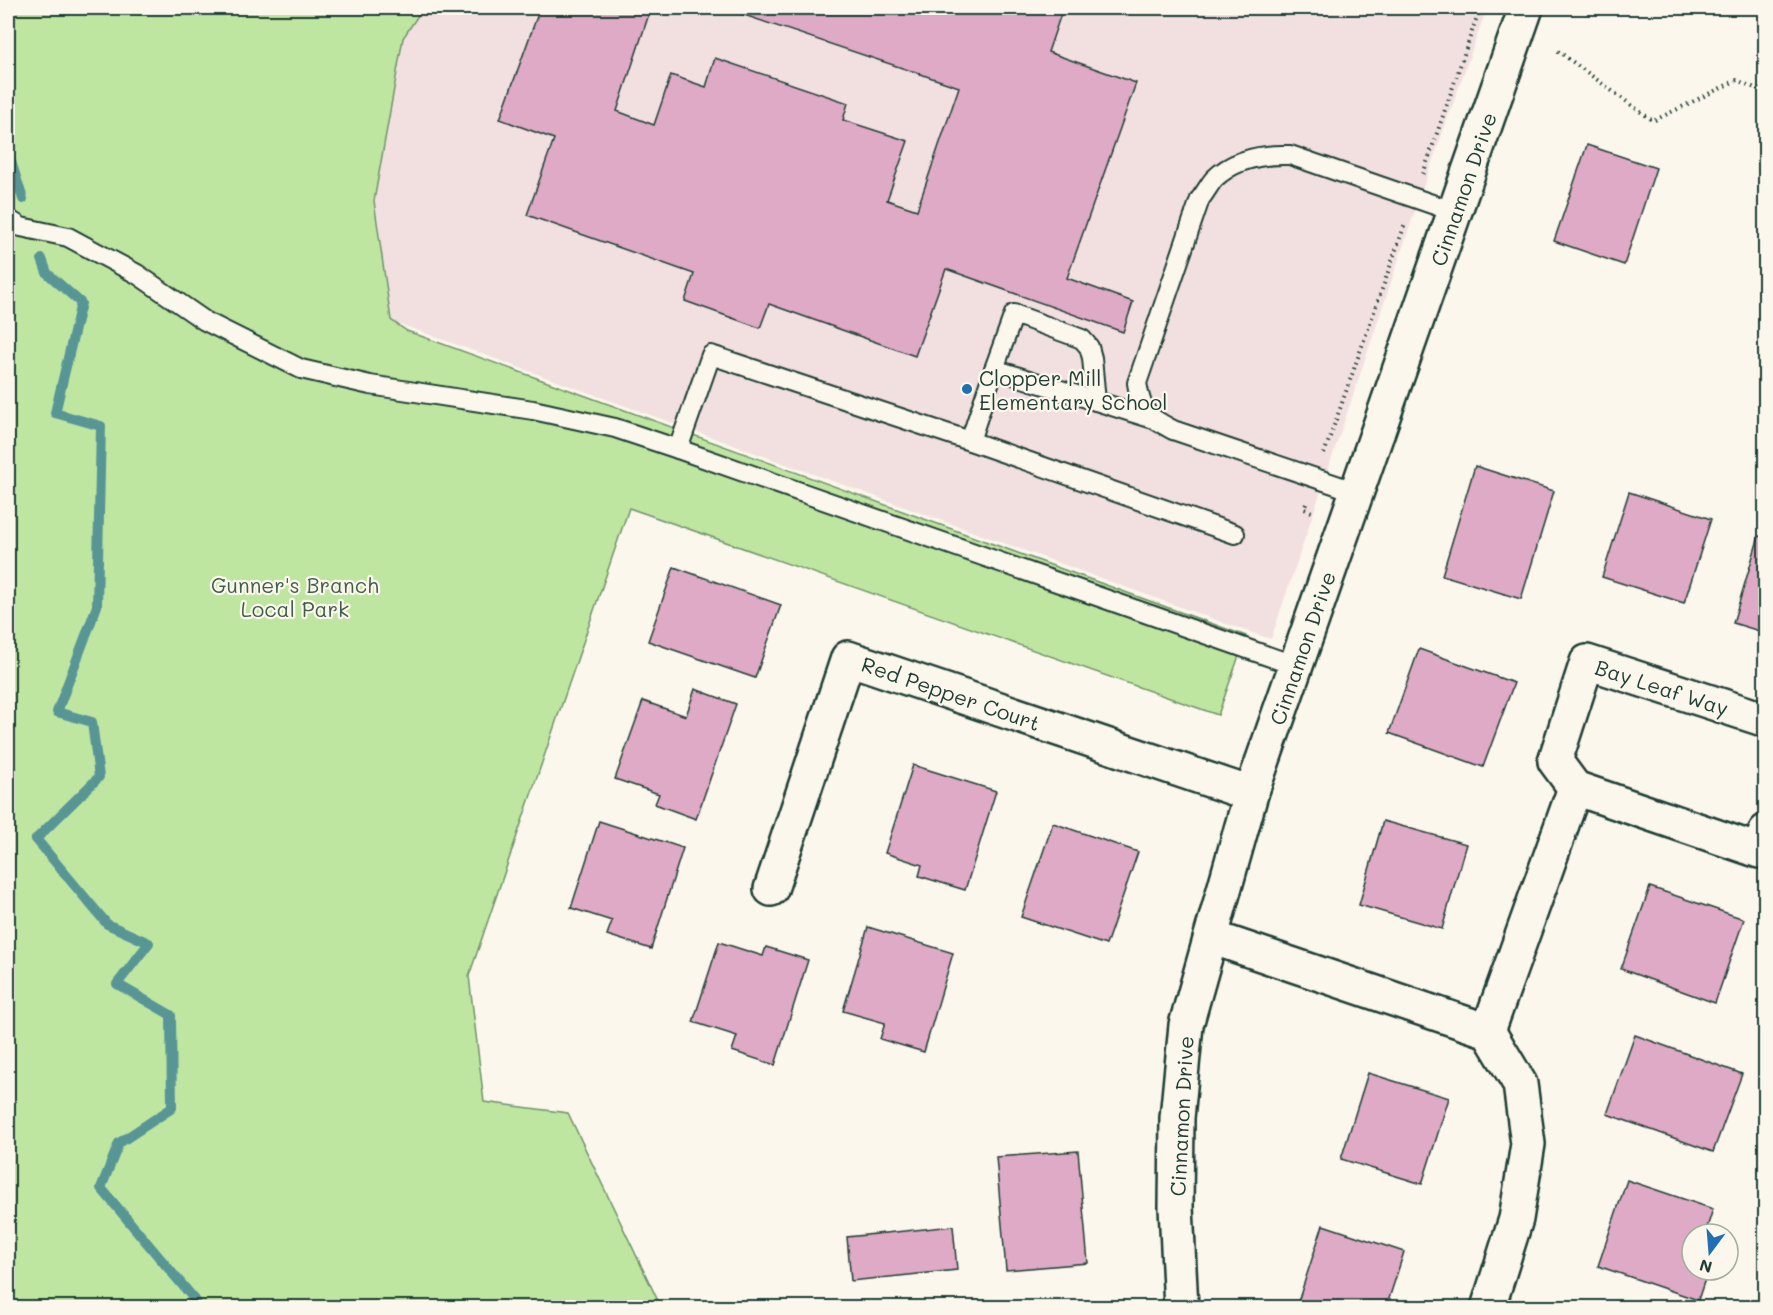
<svg xmlns="http://www.w3.org/2000/svg" width="1773" height="1315" viewBox="0 0 1773 1315" font-family="Mali,sans-serif">
  <style>
    .built { fill: #f2e0e0 }
    .green { fill: #bfe6a1; stroke: #6f926a; stroke-width: 1.5 }
    .lines { fill: none; stroke-linecap: round; stroke-linejoin: round }
    .stream { stroke: #599695; stroke-width: 10 }
    .building { fill: #deaac5; stroke: #1f3d34; stroke-width: 1.5 }
    .service-casing { stroke: #1f3d34; stroke-width: 22 }
    .minor-casing { stroke: #1f3d34; stroke-width: 38 }
    .path { stroke: #1f3d34; stroke-width: 4; stroke-dasharray: 1.5 4.5; stroke-linecap: butt }
    .service { stroke: #fbf7ec; stroke-width: 18 }
    .minor { stroke: #fbf7ec; stroke-width: 33 }
    .poi-dot { fill: #1f6fb2; stroke: #fbf7ec; stroke-width: 2 }
    .labels { text-anchor: middle; dominant-baseline: central; stroke-width: 4.5; stroke-linejoin: round; paint-order: stroke }
    .street-label { font-size: 21px; fill: #1f3d34; stroke: #fbf7ec }
    .poi-label { font-size: 21px; fill: #1f3d34; stroke: #fbf7ec; text-anchor: start }
    .park-label { font-size: 21px; fill: #3f5f4a; stroke: #fbf7ec }
  </style>
  <rect width="100%" height="100%" fill="#fbf7ec"/>
  <filter id="ink" filterUnits="userSpaceOnUse"><feTurbulence type="fractalNoise" baseFrequency=".0167" numOctaves="2"/><feDisplacementMap in="SourceGraphic" scale="12" xChannelSelector="R" yChannelSelector="G"/><feConvolveMatrix kernelMatrix="1 2 1 2 8 2 1 2 1" color-interpolation-filters="sRGB"/></filter>
  <g filter="url(#ink)">
    <path class="built" d="M348,8h1139l-68,191 -148,440 -25,-8 -855,-310z"/>
    <path class="green" d="M8,8h415l-20,30 -29,163 17,119 16,11 839,305 -28,79 -589,-207 -160,468 15,126 84,11 93,194h-653z"/>
    <g class="lines">
      <g class="stream">
        <path d="M8,152l15,47"/>
        <path d="M42,259l5,14 34,30 -26,110 46,13 -4,180 -40,106 35,10 7,55 -63,62 71,85 42,19 -32,41 54,31 1,93 -53,35 -18,45 94,112 -6,8"/>
      </g>
    </g>
    <g class="building">
      <path d="M540,8h111l-34,103 37,14 17,-50 35,12 9,-29 133,45 -5,17 65,21 -21,59 30,10 42,-123 -236,-79h340l-15,44 88,31 -69,195 66,24 -10,30 -177,-63 -31,87 -146,-52 -9,24 -75,-27 9,-27 -167,-59 27,-76 -54,-20z"/>
      <path d="M1587,145l69,23 -32,97 -70,-24z"/>
      <path d="M1475,466l79,25 -33,108 -79,-24z"/>
      <path d="M1629,492l82,27 -27,84 -82,-26z"/>
      <path d="M1759,536l7,2v95l-33,-10z"/>
      <path d="M674,567l107,38 -26,73 -107,-37z"/>
      <path d="M1419,649l95,34 -31,84 -94,-34z"/>
      <path d="M695,689l41,15 -40,115 -41,-15 4,-10 -44,-15 28,-78 43,15z"/>
      <path d="M913,765l83,26 -31,99 -46,-14 3,-11 -37,-12z"/>
      <path d="M599,821l84,27 -32,101 -44,-14 5,-14 -41,-13z"/>
      <path d="M1383,821l83,23 -24,85 -83,-24z"/>
      <path d="M1053,823l85,29 -32,93 -85,-28z"/>
      <path d="M1650,887l94,32 -29,84 -94,-34z"/>
      <path d="M868,927l85,26 -29,99 -44,-13 5,-16 -42,-12z"/>
      <path d="M719,942l44,14 3,-9 42,13 -33,105 -43,-14 5,-15 -44,-14z"/>
      <path d="M1635,1035l107,39 -29,78 -106,-38z"/>
      <path d="M1368,1073l81,25 -27,86 -81,-25z"/>
      <path d="M1078,1151l10,112 -82,7 -10,-113z"/>
      <path d="M1627,1180l86,29 -8,25h-13v36h16l-10,30 -100,-34z"/>
      <path d="M1323,1225l81,27 -18,56h-90z"/>
      <path d="M953,1226l4,44 -106,11 -4,-44z"/>
    </g>
    <g class="lines">
      <g class="service-casing">
        <g id="service">
          <path d="M8,219l13,8 47,10 69,37 68,47 96,48 69,16 163,25 82,18 63,21"/>
          <path d="M994,369l20,-55 68,25 7,8 3,11 4,43"/>
          <path d="M1150,418l-156,-49 -24,72 -259,-86 -33,94 618,217"/>
          <path d="M970,441l265,93"/>
          <path d="M1357,492l-184,-62c-26,-14 -31,-16 -36,-47l63,-184c5,-6 9,-14 14,-20 20,-20 49,-25 76,-24l165,57"/>
        </g>
      </g>
      <g class="minor-casing">
        <g id="minor">
          <path d="M1766,720l-179,-58 -32,99 20,27 184,63 7,-20"/>
          <path d="M771,889l77,-231 403,136"/>
          <path d="M1211,937l277,94 32,53 8,60 -12,75 -28,89"/>
          <path d="M1488,1031l87,-243"/>
          <path d="M1181,1308l-5,-101 1,-89 9,-93 65,-231 275,-786"/>
        </g>
      </g>
      <g class="path">
        <path d="M1558,51l95,70 84,-41 29,13"/>
        <path d="M1423,174l57,-166"/>
        <path d="M1324,454l81,-230"/>
        <path d="M1306,504l-2,5 11,4"/>
      </g>
      <use href="#service" class="service"/>
      <use href="#minor" class="minor"/>
    </g>
  </g>
  <circle class="poi-dot" cx="967" cy="389" r="6"/>
  <g class="labels">
    <g class="street-label">
      <text transform="translate(1463 189) rotate(-71)">Cinnamon Drive</text>
      <text transform="translate(1302 648) rotate(-71)">Cinnamon Drive</text>
      <text transform="translate(1662 687) rotate(18)">Bay Leaf Way</text>
      <text transform="translate(951 693) rotate(19)">Red Pepper Court</text>
      <text transform="translate(1181 1116) rotate(-87)">Cinnamon Drive</text>
    </g>
    <g class="poi-label">
      <text x="979" y="377">Clopper Mill<tspan x="979" dy="24">Elementary School</tspan></text>
    </g>
    <g class="park-label">
      <text x="295" y="584">Gunner's Branch<tspan x="295" dy="24">Local Park</tspan></text>
    </g>
  </g>
  <rect width="1773" height="1315" fill="none" stroke="#fbf7ec" stroke-width="30"/>
  <rect x="15" y="15" width="1743" height="1285" fill="none" stroke="#1f3d34" stroke-width="2" filter="url(#ink)"/>
  <g transform="translate(1710 1252) rotate(196)"><circle r="28" fill="#fbf7ec" stroke="#a3ada2" stroke-width="1.5"/>
  <path d="M0-4.5L10 22L0 15L-10 22Z" fill="#1f6fb2"/>
  <text y="-9" font-size="16" font-weight="bold" text-anchor="middle" fill="#1f3d34">N</text>
  </g>
</svg>
